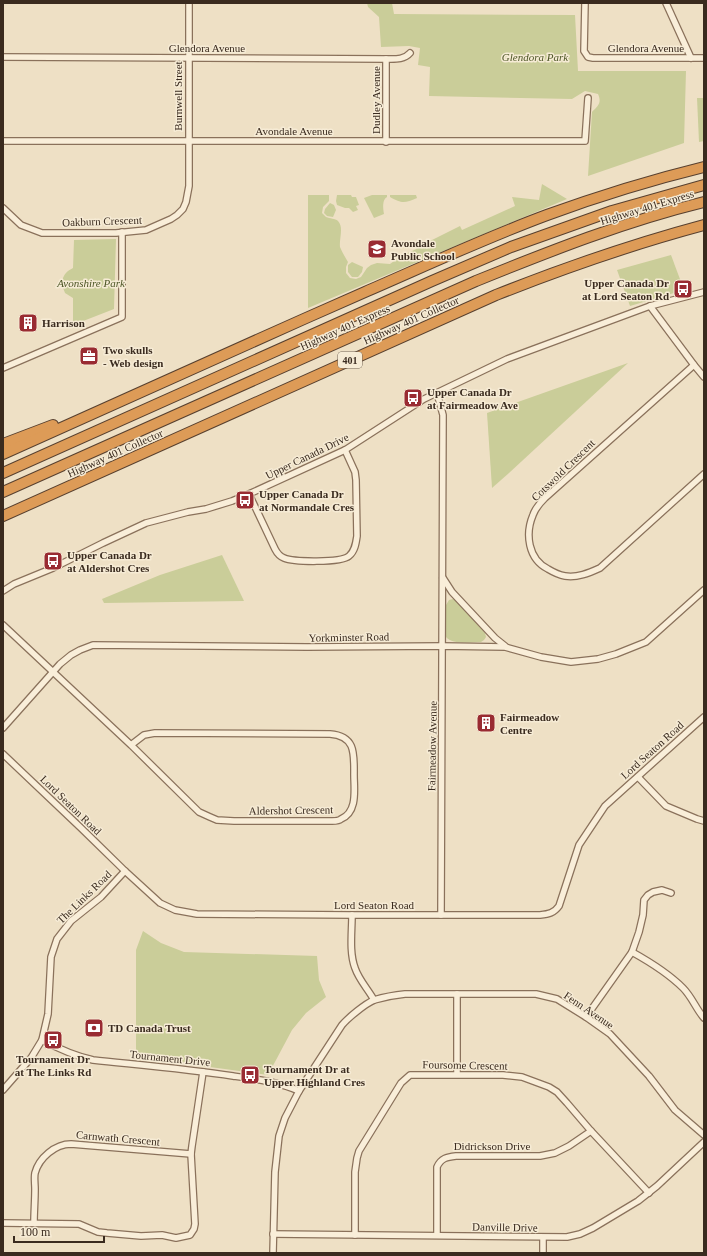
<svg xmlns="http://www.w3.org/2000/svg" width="707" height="1256" viewBox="0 0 707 1256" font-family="Georgia,serif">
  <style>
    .green { fill: #cacd99 }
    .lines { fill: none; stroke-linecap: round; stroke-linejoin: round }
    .street-casing { stroke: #8a715b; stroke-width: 8 }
    .highway-casing { stroke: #58402f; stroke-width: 12 }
    .street { stroke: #f9eed9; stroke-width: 5.5 }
    .highway { stroke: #dd9b57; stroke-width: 10 }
    .labels { text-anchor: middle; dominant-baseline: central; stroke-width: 3; stroke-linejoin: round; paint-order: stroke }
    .shield { fill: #f6ebd5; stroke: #726556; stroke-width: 1 }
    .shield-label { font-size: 10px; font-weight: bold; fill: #3a2b1f }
    .street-label { font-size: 11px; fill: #3a2b1f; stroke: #f6ebd5 }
    .park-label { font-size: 11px; font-style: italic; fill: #4d5626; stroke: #f6ebd5 }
    .poi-label { font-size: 11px; font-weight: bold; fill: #3a2b1f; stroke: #f6ebd5; text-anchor: start }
  </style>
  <rect width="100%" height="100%" fill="#eee0c5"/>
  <g class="green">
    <path d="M367,3h25l2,11 181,1 3,56h108l-2,72 -96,33 4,-64c6,-6 10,-9 6,-18l-13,-3 -13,8 -143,-3 1,-29 -12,-2 2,-17 -11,-2 -28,1 -2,-30 -11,-10z"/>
    <path d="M697,98h7v43l-5,1z"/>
    <path d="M542,184l25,15 -259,109v-113h21v6l-6,6 -1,6 4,4c4,2 9,1 12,4 6,6 1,18 2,26 2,5 5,10 8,15l-2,5v6l4,5 6,1 5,-2 6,-9 4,-3 6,-2 13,1 11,-8 22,-10h9l-2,-5 30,-15 2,4 53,-24 -3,-9 27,3z"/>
    <path d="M337,195h14l1,2h4l3,8 -3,1 2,4 -5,2 -4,-4h-4l-8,-3 -1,-4z"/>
    <path d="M372,195h15v2c-5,3 -4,11 -3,17l-10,4 -10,-20z"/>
    <path d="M390,195h26l1,3c-12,5 -15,6 -27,-1z"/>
    <path d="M330,203l4,2 2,5 -3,7 -6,-1 -3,-3 1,-4z"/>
    <path d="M116,239l-2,70 -41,16v-27l-8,-5 -3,-8h5l-1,-4h-4c2,-7 5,-10 11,-13l1,-28z"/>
    <path d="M671,255l13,35 -54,16 -13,-36z"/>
    <path d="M352,262l11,5 -1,5 -4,5h-6l-4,-5v-7z"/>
    <path d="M628,363l-119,110 -17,15 -5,-75z"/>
    <path d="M222,555l22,46 -140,2 -2,-4 58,-24z"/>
    <path d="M453,599l5,3 27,31 1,4 -2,3 -3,2c-9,0 -29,3 -35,-5v-32l3,-5z"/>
    <path d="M143,931l18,12 23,9 133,4 2,24 7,17 -20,16 -14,17 -24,45 -132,-18v-107z"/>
  </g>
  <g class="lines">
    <g class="street-casing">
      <g id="street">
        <path d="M585,3l-1,48 4,6 5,1h111"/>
        <path d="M666,3l25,55"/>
        <path d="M3,57l383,2c9,0 18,1 24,-6"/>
        <path d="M3,141h582l3,-43"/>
        <path d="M386,142v-83"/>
        <path d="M3,208l18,17 21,8h74l30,-3 25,-11 6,-4 6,-6 3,-7 3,-16v-183"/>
        <path d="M650,306l44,59 10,12"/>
        <path d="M694,365l-149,133c-5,5 -10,11 -12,17 -8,19 -5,44 15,54 5,3 11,6 17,7 12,2 24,-3 35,-8l104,-94"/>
        <path d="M3,368l119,-51v-85"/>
        <path d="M437,393l6,22 -2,500"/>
        <path d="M249,494l26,55c2,4 4,7 9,9 9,4 57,5 65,-2 6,-5 7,-13 8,-20l-1,-56 -1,-8 -10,-22"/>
        <path d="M443,578l9,14 43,46 10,8"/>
        <path d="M3,591l11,-7 39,-16 50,-25 43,-20 42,-11 18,-3 26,-8 17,-7 96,-44 79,-51 83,-40 143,-53 54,-14"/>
        <path d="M3,625l128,120 13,-10 11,-2 175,1c26,2 24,20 24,41 0,14 4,37 -13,44 -2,2 -6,2 -9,2h-98l-17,-1 -7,-3 -11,-5 -68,-67"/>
        <path d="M3,728l57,-64 11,-9 9,-5 13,-5 214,2 135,-1 63,1 36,10 30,5 27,-3 18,-5 30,-12 58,-52"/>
        <path d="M3,754l78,74 44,43 35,32 15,7 22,4 155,1h188c9,-1 14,-2 19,-9l20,-61 26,-39 99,-89"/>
        <path d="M638,777l28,29 31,13 7,2"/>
        <path d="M352,915c0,17 -3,37 3,53 4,12 13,21 19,32"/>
        <path d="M632,952c18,10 36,21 51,36 9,9 13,21 21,30"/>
        <path d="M457,994v80"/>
        <path d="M586,1017l46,-65 7,-20 4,-17 1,-15 4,-5 5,-3 9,-2 9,3"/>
        <path d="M42,1040c17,9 33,16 51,20 47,5 94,9 140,16 22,3 46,6 66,15"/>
        <path d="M3,1090l28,-32 11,-18 6,-26 3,-57 6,-18 14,-18 30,-24 24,-26"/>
        <path d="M3,1223l76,1 19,8 9,1 34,3 21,-1 14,3 14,-3 4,-6 1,-5 -4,-70 1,-8 11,-74"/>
        <path d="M34,1223c0,-11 1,-22 1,-34 0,-5 -1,-11 0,-16 4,-15 20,-29 36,-29l120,10"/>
        <path d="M273,1234l294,3 13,-3 13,-6 45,-27 19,-15 47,-44"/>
        <path d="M355,1235v-63l2,-14 2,-7 42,-68 9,-8h93l19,2 27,10 8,5 10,11 24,28 58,62"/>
        <path d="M437,1235v-68c4,-9 10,-10 19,-11h84l15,-3 14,-7 22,-15"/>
        <path d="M543,1238v15"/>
        <path d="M273,1253l2,-81 4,-36 6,-18 14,-27 43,-66c7,-8 23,-21 32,-25 10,-3 21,-5 31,-6h131l21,5 29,18 24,17 39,42 26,34 29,25"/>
      </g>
    </g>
    <g class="highway-casing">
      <g id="highway">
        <path d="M3,444l50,-19"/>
        <path d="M3,454c121,-54 241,-109 362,-162 60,-26 120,-54 182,-77 52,-19 104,-35 157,-48"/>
        <path d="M3,473l429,-192 79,-34 101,-36 92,-26"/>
        <path d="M3,492l473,-211c74,-30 150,-60 228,-79"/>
        <path d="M3,516l493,-221c68,-27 137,-51 208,-70"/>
      </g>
    </g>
    <use href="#street" class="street"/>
    <use href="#highway" class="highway"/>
  </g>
  <defs>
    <g id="school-square" transform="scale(1)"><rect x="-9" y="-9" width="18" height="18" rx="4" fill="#992b32" stroke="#f6ebd5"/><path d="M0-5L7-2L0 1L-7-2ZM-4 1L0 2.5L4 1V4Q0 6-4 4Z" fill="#fff"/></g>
    <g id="bus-square" transform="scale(1)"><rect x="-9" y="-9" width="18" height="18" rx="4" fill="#992b32" stroke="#f6ebd5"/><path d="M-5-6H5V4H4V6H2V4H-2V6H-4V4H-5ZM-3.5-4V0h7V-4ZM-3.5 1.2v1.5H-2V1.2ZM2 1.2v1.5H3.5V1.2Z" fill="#fff"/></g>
    <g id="building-square" transform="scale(1)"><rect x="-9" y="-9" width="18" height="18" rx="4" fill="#992b32" stroke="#f6ebd5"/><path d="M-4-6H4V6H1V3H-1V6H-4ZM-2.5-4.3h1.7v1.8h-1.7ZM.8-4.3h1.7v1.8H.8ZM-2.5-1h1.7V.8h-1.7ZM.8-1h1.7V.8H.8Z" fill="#fff"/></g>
    <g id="office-square" transform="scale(1)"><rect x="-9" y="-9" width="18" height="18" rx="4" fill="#992b32" stroke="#f6ebd5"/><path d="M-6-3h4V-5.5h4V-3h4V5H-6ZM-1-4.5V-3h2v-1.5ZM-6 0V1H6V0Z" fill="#fff"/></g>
    <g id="bank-square" transform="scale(1)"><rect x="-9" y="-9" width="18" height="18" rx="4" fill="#992b32" stroke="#f6ebd5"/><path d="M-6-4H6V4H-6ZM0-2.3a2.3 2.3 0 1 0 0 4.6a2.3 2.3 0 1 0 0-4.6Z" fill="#fff"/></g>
  </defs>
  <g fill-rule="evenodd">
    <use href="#school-square" x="377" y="249"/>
    <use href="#bus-square" x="683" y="289"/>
    <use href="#building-square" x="28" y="323"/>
    <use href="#office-square" x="89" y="356"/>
    <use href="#bus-square" x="413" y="398"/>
    <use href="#bus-square" x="245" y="500"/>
    <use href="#bus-square" x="53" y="561"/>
    <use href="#building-square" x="486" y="723"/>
    <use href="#bank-square" x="94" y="1028"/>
    <use href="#bus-square" x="53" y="1040"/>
    <use href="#bus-square" x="250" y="1075"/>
  </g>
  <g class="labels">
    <rect class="shield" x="338" y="352" width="24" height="16" rx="3"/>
    <g class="shield-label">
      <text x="350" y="360">401</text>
    </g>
    <g class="street-label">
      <text x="207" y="48">Glendora Avenue</text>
      <text x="646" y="48">Glendora Avenue</text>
      <text transform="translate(178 96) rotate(-90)">Burnwell Street</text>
      <text transform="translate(376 100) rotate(-90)">Dudley Avenue</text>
      <text x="294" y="131">Avondale Avenue</text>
      <text transform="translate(647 207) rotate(-17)">Highway 401 Express</text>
      <text transform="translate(102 221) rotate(-2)">Oakburn Crescent</text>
      <text transform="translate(411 320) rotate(-24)">Highway 401 Collector</text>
      <text transform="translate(345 327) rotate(-24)">Highway 401 Express</text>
      <text transform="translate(115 453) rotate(-24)">Highway 401 Collector</text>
      <text transform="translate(307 456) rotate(-26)">Upper Canada Drive</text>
      <text transform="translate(563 470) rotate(-44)">Cotswold Crescent</text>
      <text transform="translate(349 637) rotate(-1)">Yorkminster Road</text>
      <text transform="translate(432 746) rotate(-89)">Fairmeadow Avenue</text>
      <text transform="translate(652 750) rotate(-42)">Lord Seaton Road</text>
      <text transform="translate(71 805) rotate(44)">Lord Seaton Road</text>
      <text transform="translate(291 810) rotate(-1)">Aldershot Crescent</text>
      <text transform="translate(84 897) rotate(-44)">The Links Road</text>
      <text x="374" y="905">Lord Seaton Road</text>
      <text transform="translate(589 1010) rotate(34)">Fenn Avenue</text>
      <text transform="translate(170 1058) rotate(6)">Tournament Drive</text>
      <text transform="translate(465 1065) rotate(1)">Foursome Crescent</text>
      <text transform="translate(118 1138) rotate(5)">Carnwath Crescent</text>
      <text x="492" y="1146">Didrickson Drive</text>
      <text transform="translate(505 1227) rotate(1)">Danville Drive</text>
    </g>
    <g class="park-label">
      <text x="535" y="57">Glendora Park</text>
      <text x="91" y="283">Avonshire Park</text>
    </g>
    <g class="poi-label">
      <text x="391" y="243">Avondale<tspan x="391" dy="13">Public School</tspan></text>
      <text x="669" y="283" text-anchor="end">Upper Canada Dr<tspan x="669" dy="13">at Lord Seaton Rd</tspan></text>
      <text x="42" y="323">Harrison</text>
      <text x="103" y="350">Two skulls<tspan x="103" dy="13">- Web design</tspan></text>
      <text x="427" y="392">Upper Canada Dr<tspan x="427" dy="13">at Fairmeadow Ave</tspan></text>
      <text x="259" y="494">Upper Canada Dr<tspan x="259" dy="13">at Normandale Cres</tspan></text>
      <text x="67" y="555">Upper Canada Dr<tspan x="67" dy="13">at Aldershot Cres</tspan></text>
      <text x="500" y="717">Fairmeadow<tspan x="500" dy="13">Centre</tspan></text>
      <text x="108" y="1028">TD Canada Trust</text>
      <text x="53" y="1059" text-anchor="middle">Tournament Dr<tspan x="53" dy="13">at The Links Rd</tspan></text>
      <text x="264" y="1069">Tournament Dr at<tspan x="264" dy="13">Upper Highland Cres</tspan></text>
    </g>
  </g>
  <rect width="707" height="1256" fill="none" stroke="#3a2b1f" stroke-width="8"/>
  <path d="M14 1236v6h90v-6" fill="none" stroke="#3a2b1f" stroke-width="2"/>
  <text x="20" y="1236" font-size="12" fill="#3a2b1f" stroke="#f6ebd5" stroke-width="3" paint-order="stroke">100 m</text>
</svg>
